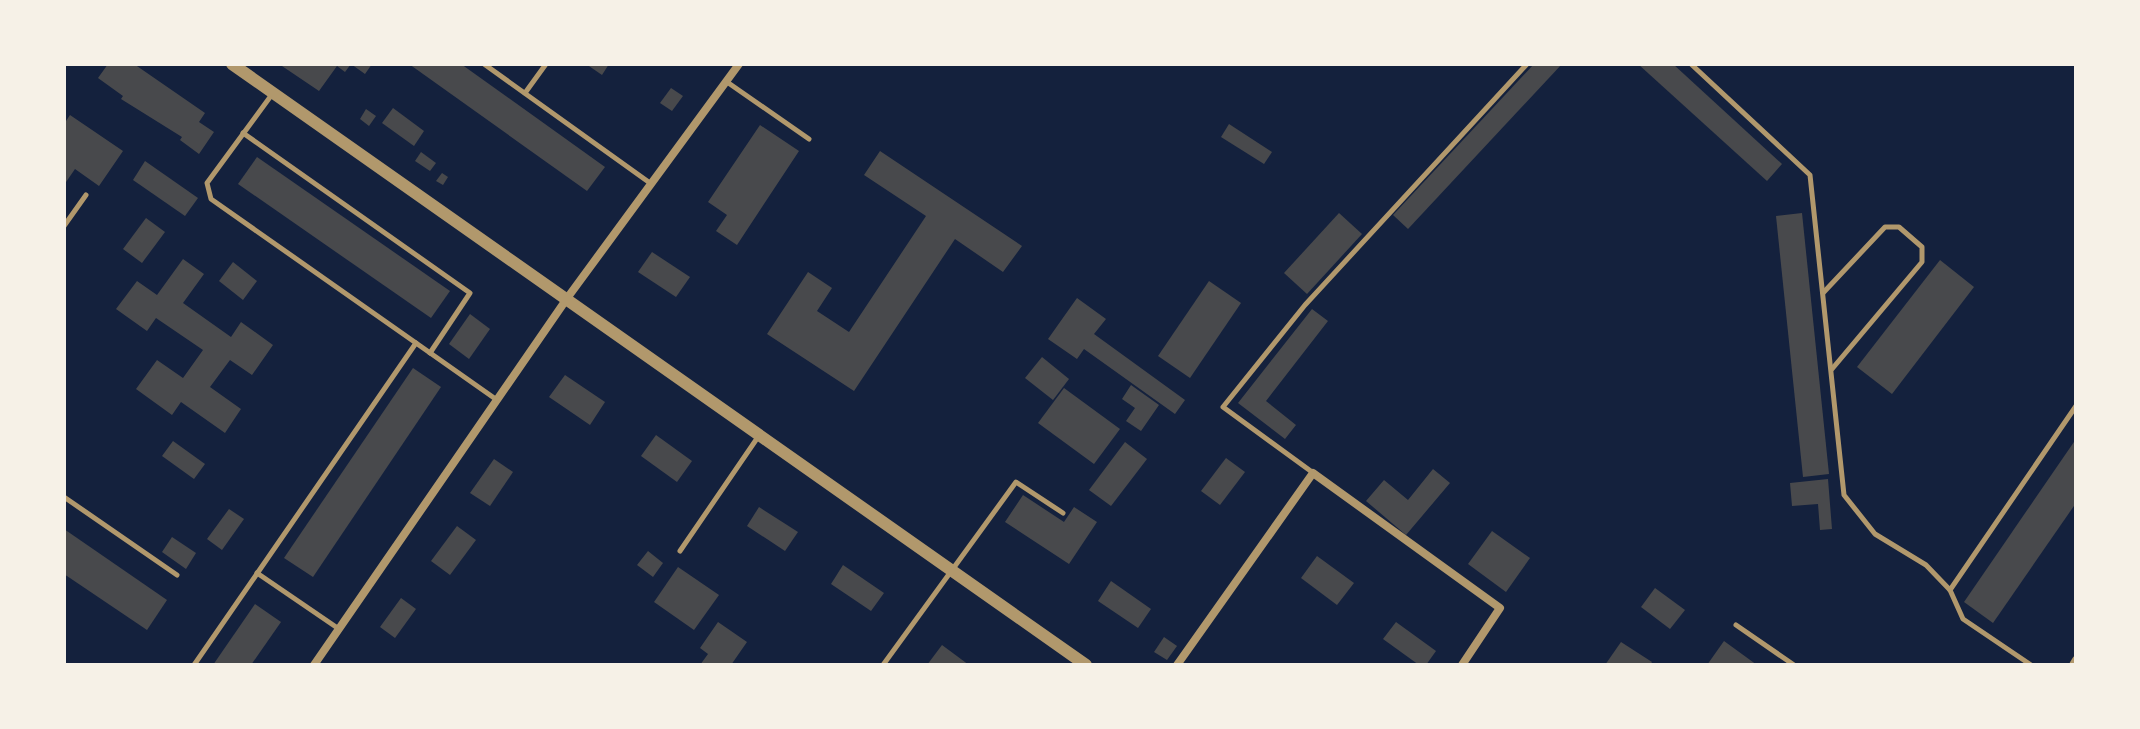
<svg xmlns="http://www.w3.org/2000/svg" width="2140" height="729" viewBox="0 0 2140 729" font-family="'PT Sans',sans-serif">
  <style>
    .building { fill: #48494c }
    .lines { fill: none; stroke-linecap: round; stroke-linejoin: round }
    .service { stroke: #b1986c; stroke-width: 5 }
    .minor { stroke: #b1986c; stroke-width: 8 }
    .tertiary { stroke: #b1986c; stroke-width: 12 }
  </style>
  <rect width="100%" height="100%" fill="#14213d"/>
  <g class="building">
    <path d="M108,64h26l71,49 -6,9 15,10 -15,22 -19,-14 2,-3 -61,-38 2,-3 -25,-18z"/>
    <path d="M279,64h93l-7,10 -14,-10 -6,8 -8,-6 -18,25z"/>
    <path d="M409,64h52l144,103 -18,24z"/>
    <path d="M586,64h23l-7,11z"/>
    <path d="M1534,64h28l-154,165 -15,-14z"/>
    <path d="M1638,64h35l109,100 -15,17z"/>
    <path d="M671,88l12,8 -11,15 -12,-8z"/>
    <path d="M393,108l31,23 -10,15 -32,-23z"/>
    <path d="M366,109l10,7 -7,10 -9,-7z"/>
    <path d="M70,115l53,36 -24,35 -24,-17 -11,16v-61z"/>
    <path d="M1229,124l43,28 -8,12 -43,-27z"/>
    <path d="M760,125l39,26 -62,94 -21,-14 11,-16 -19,-13z"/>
    <path d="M880,151l142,95 -19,26 -48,-33 -101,152 -87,-57 41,-62 24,16 -15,23 32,21 77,-116 -62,-41z"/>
    <path d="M421,152l15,11 -6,8 -15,-10z"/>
    <path d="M257,157l193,134 -19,27 -193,-134z"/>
    <path d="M145,161l53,37 -13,18 -52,-36z"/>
    <path d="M442,173l6,4 -5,8 -7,-4z"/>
    <path d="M1339,213l23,21 -55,60 -23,-21z"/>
    <path d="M1802,213l27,261 -26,3 -27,-261z"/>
    <path d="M146,218l19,14 -23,31 -19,-14z"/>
    <path d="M652,252l38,25 -14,20 -38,-25z"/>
    <path d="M183,259l21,15 -21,29 48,34 10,-15 32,23 -21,30 -22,-15 -20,27 31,22 -16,24 -44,-31 -9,13 -36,-26 21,-29 26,18 20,-28 -47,-32 -9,13 -31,-22 21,-28 20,14z"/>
    <path d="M1940,260l34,27 -82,107 -35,-27z"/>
    <path d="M233,262l24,19 -14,19 -24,-19z"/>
    <path d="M1209,281l32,22 -51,75 -32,-22z"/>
    <path d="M1077,298l29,21 -12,15 91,66 -10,14 -91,-65 -7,10 -29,-20z"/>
    <path d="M1312,309l16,12 -62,80 30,24 -11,14 -47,-36z"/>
    <path d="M470,314l20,15 -21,30 -20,-15z"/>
    <path d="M1042,357l27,22 -16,21 -28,-22z"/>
    <path d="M413,368l28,19 -128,190 -29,-19z"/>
    <path d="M565,375l40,27 -15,23 -41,-28z"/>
    <path d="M1131,385l28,20 -18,26 -15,-10 9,-13 -13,-9z"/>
    <path d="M1064,388l56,41 -26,35 -56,-41z"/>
    <path d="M656,435l36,26 -15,21 -36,-26z"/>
    <path d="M2076,439v64l-83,120 -29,-21z"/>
    <path d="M173,441l32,23 -11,15 -32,-23z"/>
    <path d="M1125,442l22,17 -36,47 -22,-16z"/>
    <path d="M1226,458l19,14 -25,33 -19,-14z"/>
    <path d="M494,459l19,13 -23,34 -20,-13z"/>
    <path d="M1433,469l17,14 -44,52 -40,-34 18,-21 24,20z"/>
    <path d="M1828,479l4,50 -12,1 -2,-26 -26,2 -2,-23z"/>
    <path d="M1023,495l41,27 10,-15 23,15 -28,42 -64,-42z"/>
    <path d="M759,507l39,25 -13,19 -38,-25z"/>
    <path d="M229,509l15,10 -22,31 -15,-11z"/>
    <path d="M457,526l19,14 -26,35 -19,-14z"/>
    <path d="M64,529l103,71 -20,30 -83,-56z"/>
    <path d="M1492,531l38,27 -24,34 -38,-28z"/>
    <path d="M172,537l24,16 -10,16 -24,-17z"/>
    <path d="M648,551l15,12 -10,14 -16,-12z"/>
    <path d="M1317,556l37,27 -17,22 -36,-27z"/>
    <path d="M843,565l41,28 -13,18 -40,-27z"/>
    <path d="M678,567l41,28 -25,35 -40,-28z"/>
    <path d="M1111,581l40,28 -13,19 -40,-27z"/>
    <path d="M1655,588l30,22 -15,19 -29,-22z"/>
    <path d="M401,598l15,11 -21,29 -15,-11z"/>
    <path d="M255,604l26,18 -30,43h-38z"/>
    <path d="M718,622l29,20 -16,23h-31l8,-11 -8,-6z"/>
    <path d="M1396,622l40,29 -10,14h-7l-36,-26z"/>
    <path d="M1164,637l13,9 -10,14 -13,-8z"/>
    <path d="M1724,641l33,24h-50z"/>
    <path d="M1621,642l31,20 -2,3h-45z"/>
    <path d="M942,645l27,20h-42z"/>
  </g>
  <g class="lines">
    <g class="service">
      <path d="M484,64l166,119"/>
      <path d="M1691,64l119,111 34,320 31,39 51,31 24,25 13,29 68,46"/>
      <path d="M727,82l82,57"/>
      <path d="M273,93l-66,90 4,16 205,144"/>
      <path d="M525,93l21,-29"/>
      <path d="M243,133l227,160 -40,60"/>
      <path d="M64,226l22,-31"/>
      <path d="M1823,293l62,-66h14l23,20v15l-90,107"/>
      <path d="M1312,472l-89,-65 82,-102 222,-241"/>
      <path d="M64,497l113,78"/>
      <path d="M680,551l78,-114"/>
      <path d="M257,573l82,56"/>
      <path d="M1950,590l126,-184"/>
      <path d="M1736,625l58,40"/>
      <path d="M194,665l222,-322 81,57"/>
      <path d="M883,665l133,-183 47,31"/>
    </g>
    <g class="minor">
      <path d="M314,665l254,-368 171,-233"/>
      <path d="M1177,665l136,-192 187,135 -38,57"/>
      <path d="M2073,665l3,-5"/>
    </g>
    <path class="tertiary" d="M232,64l854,601"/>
  </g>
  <rect width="2140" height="729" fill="none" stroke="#f6f1e7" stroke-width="132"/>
</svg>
